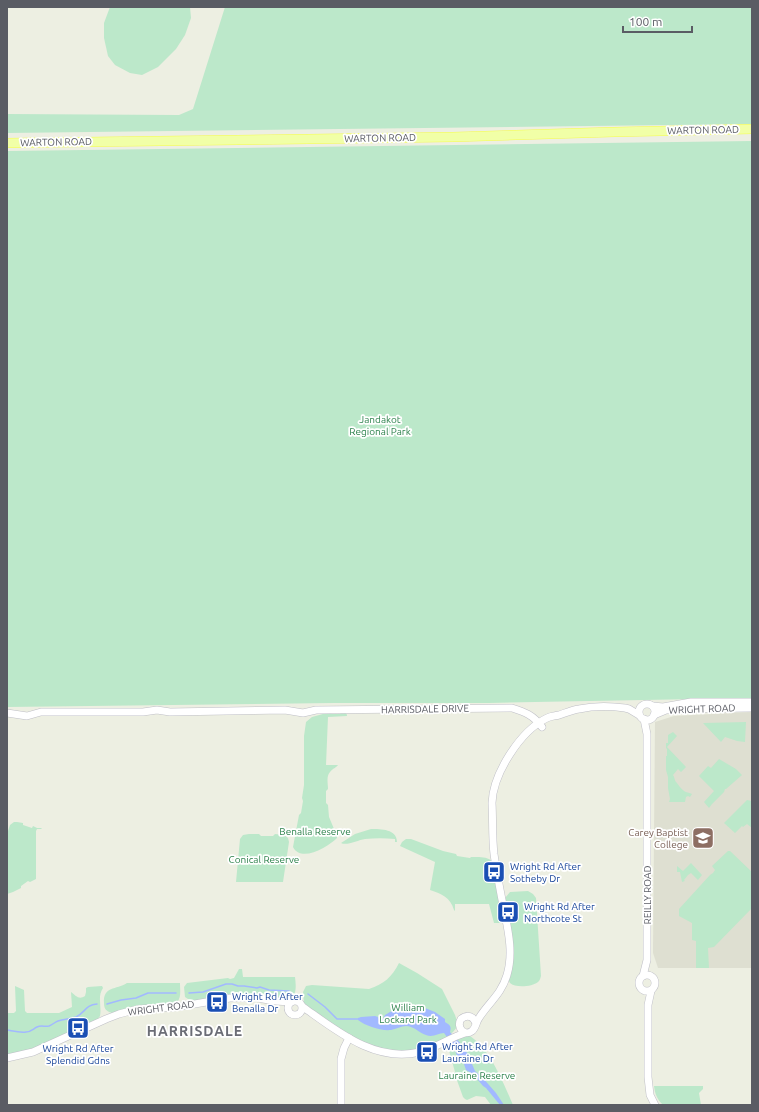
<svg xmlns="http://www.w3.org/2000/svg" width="759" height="1112" viewBox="0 0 759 1112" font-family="Ubuntu,sans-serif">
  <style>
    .education { fill: #dedfd1 }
    .green { fill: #bce8ca }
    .water { fill: #a2b9ff }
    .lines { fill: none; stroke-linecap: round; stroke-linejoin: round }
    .stream { stroke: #a2b9ff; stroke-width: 1.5 }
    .minor-casing { stroke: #bfbfc7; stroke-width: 8 }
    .major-casing { stroke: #f6fc4e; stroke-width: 10 }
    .minor { stroke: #fff; stroke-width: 7 }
    .major { stroke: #f1ffa7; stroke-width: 9 }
    .labels { text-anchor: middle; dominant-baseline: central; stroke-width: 3.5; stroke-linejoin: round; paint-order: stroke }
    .street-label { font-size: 10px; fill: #5a5c64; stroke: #fff }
    .park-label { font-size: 10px; fill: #2d824c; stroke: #fff }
    .education-label { font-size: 10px; fill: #785e54; stroke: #fff; text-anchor: end }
    .transit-label { font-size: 10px; fill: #164399; stroke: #fff; text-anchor: start }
    .district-label { font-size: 14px; font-weight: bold; letter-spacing: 1px; fill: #6b6d76; stroke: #fff }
  </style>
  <rect width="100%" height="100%" fill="#edefe2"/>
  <path class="education" d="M752,712v256h-94l-5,-15 2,-231 19,-6z"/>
  <g class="green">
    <path d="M110,7h80l1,11 -6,17 -9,14 -18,18 -16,8 -12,-2 -15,-8 -7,-9 -4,-18v-15z"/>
    <path d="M225,7h527v117l-745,9v-19l172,1 14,-6z"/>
    <path d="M752,141v557l-264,5h-154l-327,4v-556z"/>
    <path d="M330,712l2,2h8l1,-2c4,0 6,1 6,4l-19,1 -2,48h12c-2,3 -5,3 -8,7 -4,4 -2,12 -2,17l-2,2v12l2,2 1,12 8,19v2c-9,9 -36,25 -44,9l6,-32 2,-2 2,-12 -1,-3 2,-13v-49l2,-14 6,-5z"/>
    <path d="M746,722l-1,20 -8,-1 -12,-4 -4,5 -18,-19z"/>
    <path d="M673,732l4,4 -10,11 19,20 -5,5 -3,-3 -5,6c2,3 1,5 4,8 2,3 6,8 9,9 2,1 5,1 6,2l-2,3 -2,-1 -2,1 -1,5h-16l1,-3 -2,-11v-11l-2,-7v-14h1v-7l-1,-1v-5h2v-8z"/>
    <path d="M719,759l17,10 6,6 -16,14h-1l-1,3 -12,12 -3,4 -5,-6 10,-11 -15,-15 9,-10 3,2z"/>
    <path d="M747,800l5,1v27l-5,-4 -4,3 -1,-1 -7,7 -11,-10z"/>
    <path d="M14,822h3l6,1v2l9,3 1,-2 4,2h4l1,1h-5l-1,2v48l-6,3 -2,-1 -7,5v2l-8,4 -6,2v-60l3,-9z"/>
    <path d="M371,829c10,0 26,0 26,13h-2v-3c-10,-1 -20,-1 -30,0 -7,1 -18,7 -24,4l14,-9z"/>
    <path d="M249,834h10l2,2h12l2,-2 9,1 4,3 1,4 -6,40h-47l4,-43 3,-4z"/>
    <path d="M406,839h5l32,12 13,3 1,2 13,2 1,-1c8,0 16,-1 22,5l10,58c-2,4 -6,3 -9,3l-5,-19h-34v7l-1,-1c-4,-13 -12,-16 -24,-20l5,-28 -35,-16 2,-4z"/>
    <path d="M728,851h2l22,21v36l-38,39 -6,1 1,20h-13v-27l-4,-1v-17l-13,-7v-7l31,-34 3,-2 2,-3 -3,-4z"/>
    <path d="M691,863l11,12 -4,5 -7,-7 -3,2 -4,5 1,1 -3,1 -2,-10h-3v-6l6,5z"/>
    <path d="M528,891l5,3 3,4 5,78c-1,3 -1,4 -3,6 -6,5 -23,6 -28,1l-2,-4v-61l-3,-20 5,-6z"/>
    <path d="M399,963l18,10 25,16 13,26 2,6v6l-4,5 -6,5 -19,10 -12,3 -11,1 -22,-2 -27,-9 -51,-35 -1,-2 -1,-11 3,-6 6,-1 57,4c15,-5 23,-12 30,-26z"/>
    <path d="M239,969h3l1,8h52c1,8 2,18 -5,22l-72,-2 -27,4 -6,-4 -1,-10 3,-4 41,-5 2,1 4,-1z"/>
    <path d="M127,983h53c0,8 2,16 -5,21l-38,3 -25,6c-6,-2 -8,-4 -8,-10 -1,-17 12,-13 23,-20z"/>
    <path d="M15,986l9,4 1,21 2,2h32l13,-6 -1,-15c5,4 8,8 14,4l1,-4v-4l2,-1 14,-1 1,2c-6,9 -1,18 -3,28l-3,4 -60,28 -30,7v-42h7l2,-2z"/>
    <path d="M468,1035c21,11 36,49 45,70h-22l-6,-8 -9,-1 -9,4 -2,-1 -2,-2 -9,-25h1l-7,-25 1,-4z"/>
    <path d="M654,1086h49v3l-4,4 2,12h-38c-6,-6 -8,-11 -9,-19z"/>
  </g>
  <path class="water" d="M407,1006h5l6,4 7,-2 10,4 10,7v3c4,3 7,3 5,10l14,15 5,10 6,14 7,6 14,16 8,12h-4l-14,-17 -3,-2 -10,-12 -7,-4 -2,-6 -6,-6 -5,-13 -9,-12c-6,0 -11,5 -18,2 -7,-2 -12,-9 -20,-9 -5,0 -10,3 -15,4 -11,1 -25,-4 -33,-10v-2l3,-1 14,-1 3,1 1,3 4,-1 2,-4 5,-3z"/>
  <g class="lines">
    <g class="stream">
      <path d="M189,993l14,-1 23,-8h6l6,2h6l13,2 3,-1 9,3 20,1"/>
      <path d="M308,994l17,13 12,12h21"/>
      <path d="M107,1004l14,-4 15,-2 12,-5h28"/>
      <path d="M7,1030c6,1 13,3 19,2 5,0 7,-3 11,-5 4,-2 8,0 12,-1 3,-1 6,-4 9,-5 6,-2 13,-2 18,-4 9,-4 9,-12 21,-13"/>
    </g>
    <g class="minor-casing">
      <g id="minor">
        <circle cx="647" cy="712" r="8"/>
        <path d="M653,706l10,1 28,-5h61"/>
        <path d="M7,713l20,3 14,-4h102l14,-2 13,2 115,-2 18,3 13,-3 196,-2c13,4 21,7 30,19"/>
        <path d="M654,715l12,-5 7,-1 79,-1"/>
        <circle cx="647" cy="983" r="8"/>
        <path d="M643,976l4,-16v-226l-3,-15"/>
        <path d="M651,991l-3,14v72l2,18 5,10"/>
        <circle cx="295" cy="1008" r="7"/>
        <path d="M303,1007c34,24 72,56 117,45 16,-4 29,-14 45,-19"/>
        <path d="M476,1024c-2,-8 -9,-10 -15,-5 -5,8 3,18 11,12 4,-3 4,-9 7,-13 10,-16 22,-23 28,-43 6,-20 2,-41 -2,-60 -4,-20 -8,-40 -11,-61 -2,-17 -1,-34 -2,-51 1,-29 28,-72 55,-85 4,-2 8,-2 12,-3 6,-2 13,-5 20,-6 14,-3 31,-3 46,-1l4,1 10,6"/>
        <path d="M7,1058l26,-6 73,-33 13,-5 19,-5 39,-2 53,-9h27l18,3 16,1"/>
        <path d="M341,1105v-46l3,-11 5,-10"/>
      </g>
    </g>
    <g class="major-casing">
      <path id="major" d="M7,143l446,-6 161,-5 138,-3"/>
    </g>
    <use href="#minor" class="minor"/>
    <use href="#major" class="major"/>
  </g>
  <defs>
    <g id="school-square" transform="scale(1.15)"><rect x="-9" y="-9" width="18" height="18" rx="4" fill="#8d6e63" stroke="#fff"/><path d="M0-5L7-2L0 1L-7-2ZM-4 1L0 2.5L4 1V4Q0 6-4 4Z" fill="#fff"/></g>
    <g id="bus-square" transform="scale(1.15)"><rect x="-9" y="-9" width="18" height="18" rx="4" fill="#1a4fb4" stroke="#fff"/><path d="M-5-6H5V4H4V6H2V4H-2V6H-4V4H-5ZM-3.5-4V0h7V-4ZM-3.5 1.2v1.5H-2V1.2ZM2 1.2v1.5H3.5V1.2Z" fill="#fff"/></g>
  </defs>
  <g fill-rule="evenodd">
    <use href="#school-square" x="703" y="838"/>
    <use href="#bus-square" x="494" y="872"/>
    <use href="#bus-square" x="508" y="912"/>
    <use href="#bus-square" x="217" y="1002"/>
    <use href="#bus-square" x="78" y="1028"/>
    <use href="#bus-square" x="427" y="1052"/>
  </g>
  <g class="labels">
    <g class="street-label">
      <text transform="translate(703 130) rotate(-1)">WARTON ROAD</text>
      <text transform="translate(380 138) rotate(-1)">WARTON ROAD</text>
      <text transform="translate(56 142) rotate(-1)">WARTON ROAD</text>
      <text transform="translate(425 709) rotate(-1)">HARRISDALE DRIVE</text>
      <text transform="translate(702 709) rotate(-2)">WRIGHT ROAD</text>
      <text transform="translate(647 895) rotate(-90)">REILLY ROAD</text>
      <text transform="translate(161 1008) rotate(-7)">WRIGHT ROAD</text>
    </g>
    <g class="park-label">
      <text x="380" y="419">Jandakot<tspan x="380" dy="12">Regional Park</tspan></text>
      <text x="315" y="831">Benalla Reserve</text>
      <text x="264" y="859">Conical Reserve</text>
      <text x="408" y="1007">William<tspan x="408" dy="12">Lockard Park</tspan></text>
      <text x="477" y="1075">Lauraine Reserve</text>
    </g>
    <g class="education-label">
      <text x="688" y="832">Carey Baptist<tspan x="688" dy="12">College</tspan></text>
    </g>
    <g class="transit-label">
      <text x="510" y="866">Wright Rd After<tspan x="510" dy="12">Sotheby Dr</tspan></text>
      <text x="524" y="906">Wright Rd After<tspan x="524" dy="12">Northcote St</tspan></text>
      <text x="232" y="996">Wright Rd After<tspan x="232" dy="12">Benalla Dr</tspan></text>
      <text x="442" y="1046">Wright Rd After<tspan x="442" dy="12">Lauraine Dr</tspan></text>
      <text x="78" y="1048" text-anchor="middle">Wright Rd After<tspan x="78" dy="12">Splendid Gdns</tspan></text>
    </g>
    <g class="district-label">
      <text x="195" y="1031">HARRISDALE</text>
    </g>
  </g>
  <rect width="759" height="1112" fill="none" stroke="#5a5c64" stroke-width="16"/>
  <path d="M623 26v6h69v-6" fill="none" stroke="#5a5c64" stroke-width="2"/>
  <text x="629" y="26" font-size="12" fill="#5a5c64" stroke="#ffffff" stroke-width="3" paint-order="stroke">100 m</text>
</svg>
